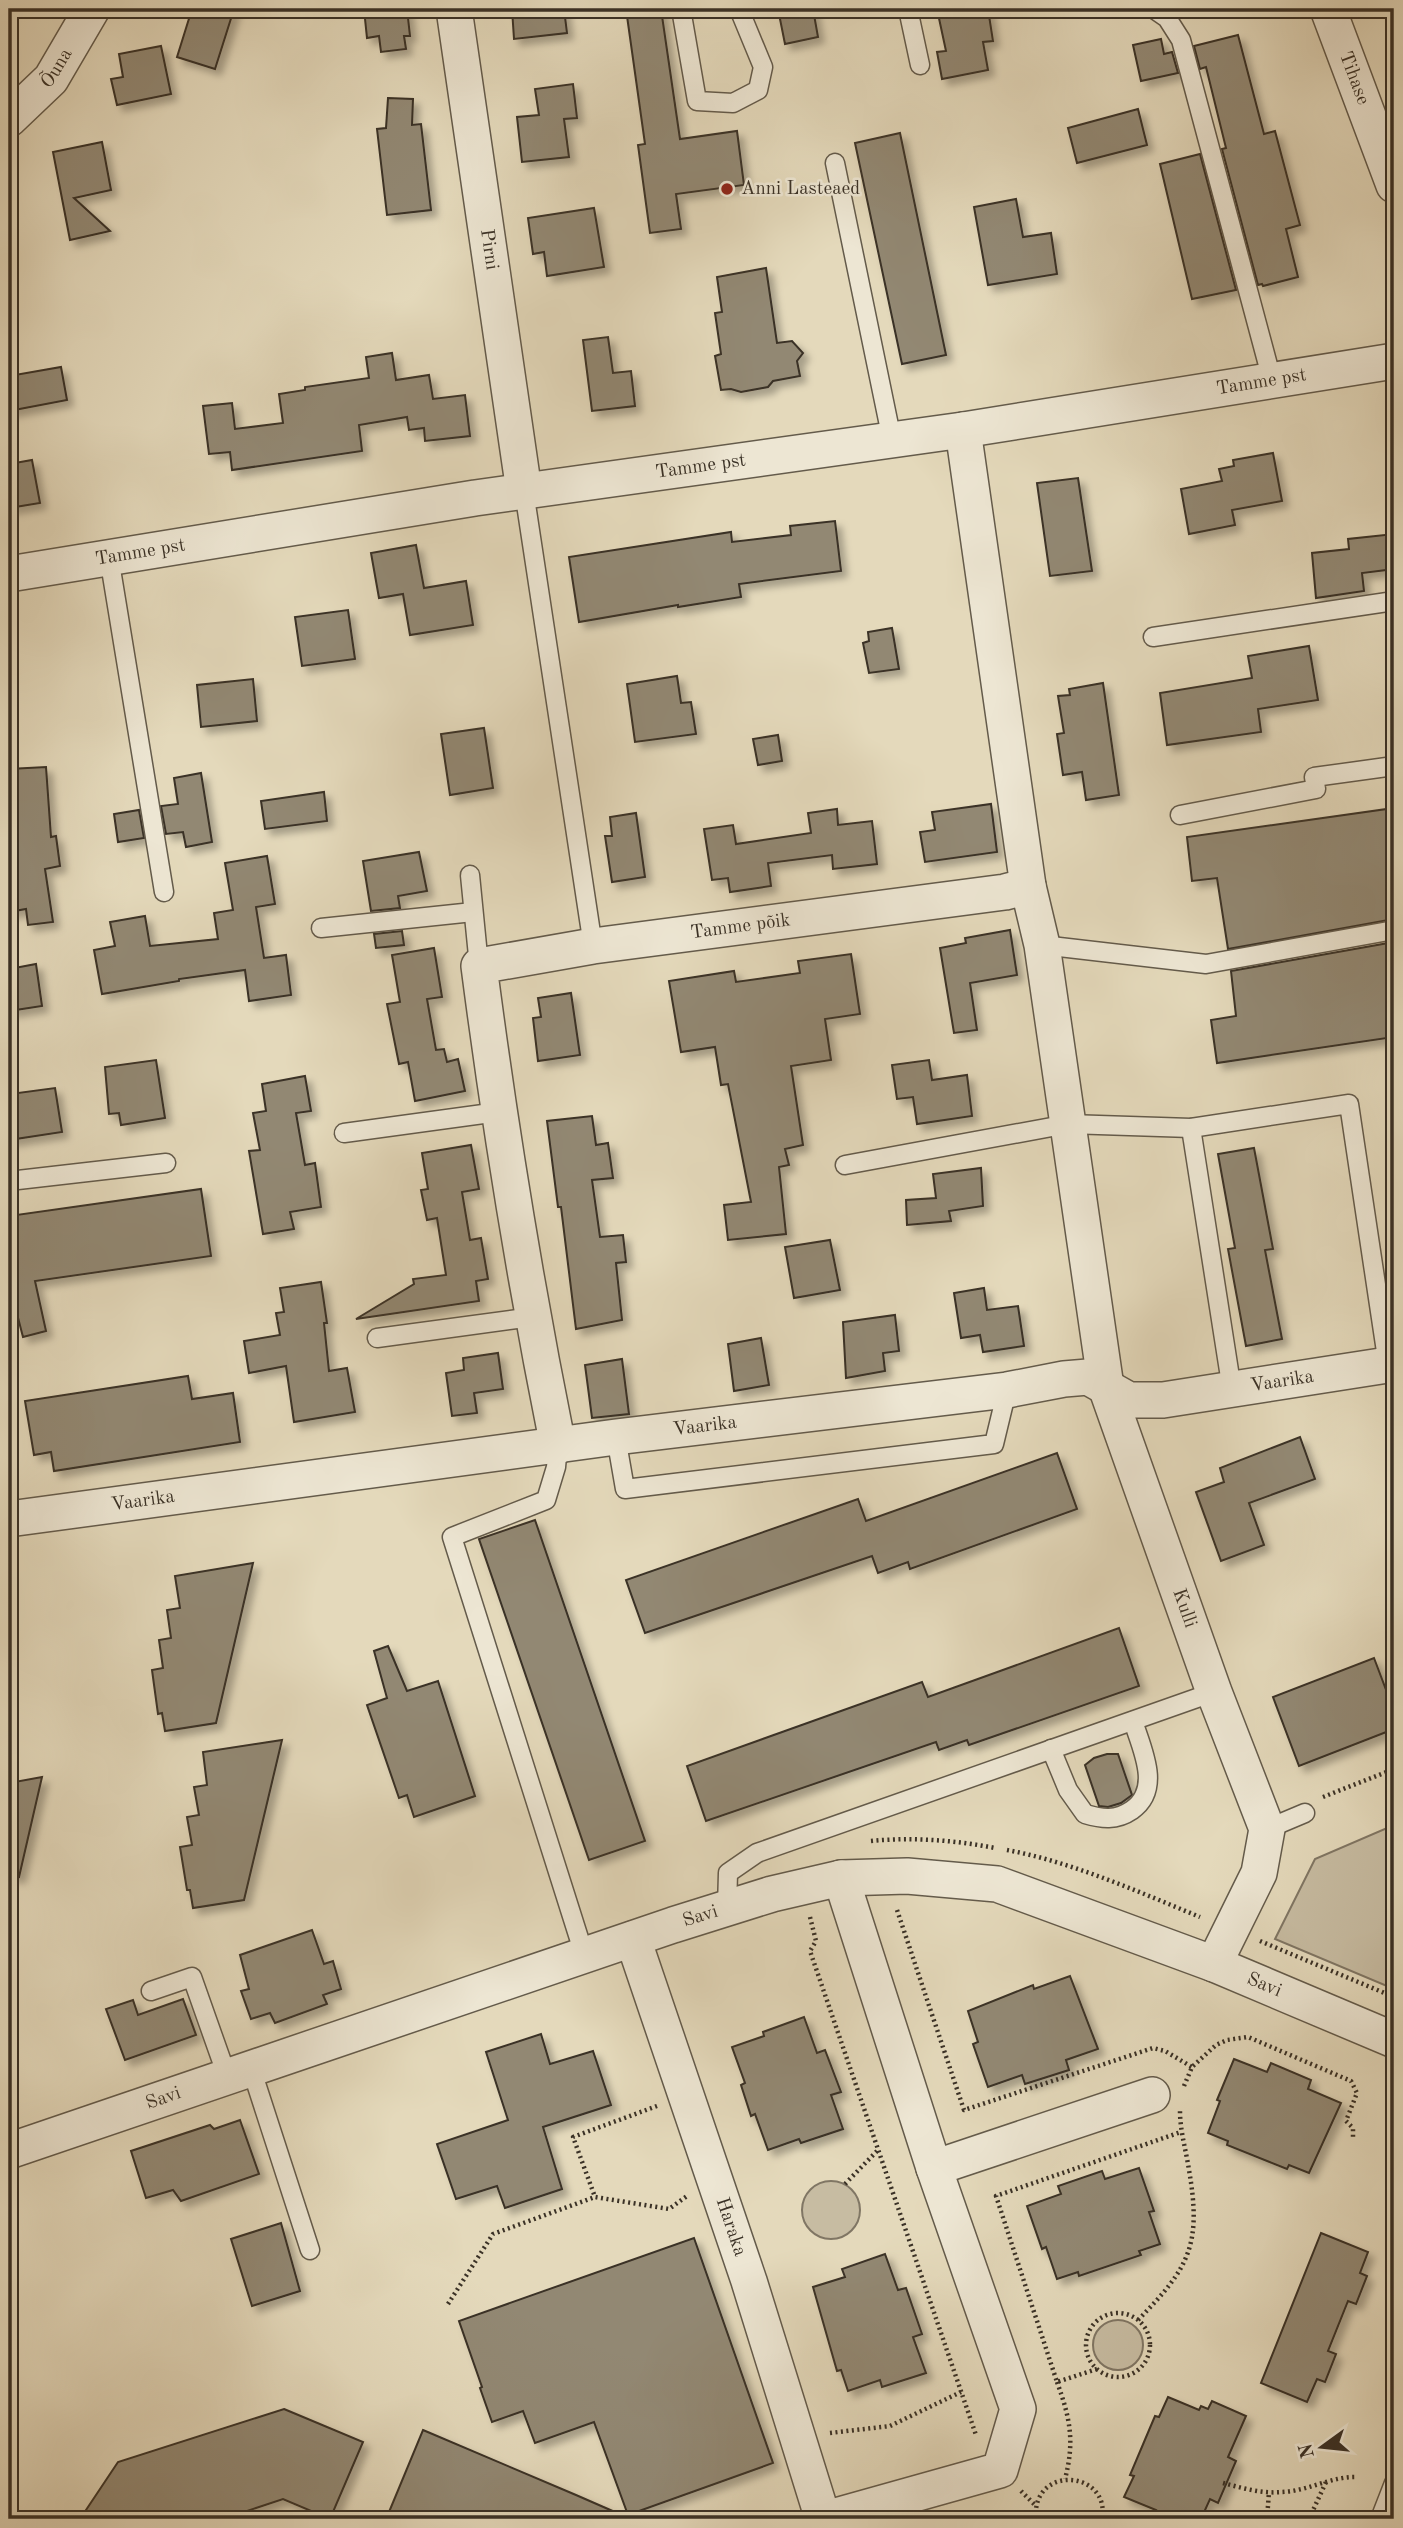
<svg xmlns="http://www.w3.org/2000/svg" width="1403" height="2528" viewBox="0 0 1403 2528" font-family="'Old Standard TT',serif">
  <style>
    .green { fill: #c7bca2; stroke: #807664; stroke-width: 2 }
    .building { fill: #928873; stroke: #3a3126; stroke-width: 2; filter: url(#shadow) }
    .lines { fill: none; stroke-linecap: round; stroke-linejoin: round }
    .service-casing { stroke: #645b4b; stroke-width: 21 }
    .minor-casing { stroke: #645b4b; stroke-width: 38 }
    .path { stroke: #3a3126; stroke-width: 4.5; stroke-dasharray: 2 3.5; stroke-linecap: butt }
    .service { stroke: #ede6d3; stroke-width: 18 }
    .minor { stroke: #ede6d3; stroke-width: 35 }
    .poi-dot { fill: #8f2418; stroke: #ede6d3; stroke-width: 2.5 }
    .labels { text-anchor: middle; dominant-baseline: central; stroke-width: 5; stroke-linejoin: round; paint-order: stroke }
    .street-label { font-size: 19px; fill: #3a3126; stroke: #ede6d3 }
    .poi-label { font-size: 19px; fill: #3a3126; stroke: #ede6d3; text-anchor: start }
  </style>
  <defs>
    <filter id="shadow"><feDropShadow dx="6" dy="6" stdDeviation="3.5" flood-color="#0004"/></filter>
  </defs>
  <rect width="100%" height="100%" fill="#e4d9bb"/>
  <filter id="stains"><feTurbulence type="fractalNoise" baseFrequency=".00286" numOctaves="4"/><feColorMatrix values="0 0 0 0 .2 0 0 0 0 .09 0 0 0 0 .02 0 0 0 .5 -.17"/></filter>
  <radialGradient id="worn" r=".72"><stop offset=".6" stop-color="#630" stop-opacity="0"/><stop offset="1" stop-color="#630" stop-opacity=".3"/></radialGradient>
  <g class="green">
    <path d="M1394,1825v164l-119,-50 40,-80z"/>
    <circle cx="831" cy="2210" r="29"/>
    <circle cx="1118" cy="2345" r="25"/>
  </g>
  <g class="building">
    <path d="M192,9h42l-19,60 -38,-12z"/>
    <path d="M364,9h43l3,27h-6l2,13 -25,3 -2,-16 -12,2z"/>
    <path d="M512,9h52l3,24 -53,6z"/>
    <path d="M626,9h35l19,130 57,-8 7,54 -68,9 5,35 -31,4 -12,-88 7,-1z"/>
    <path d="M778,9h35l5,28 -33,7z"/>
    <path d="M937,9h51l5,32 -10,1 5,28 -46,9 -5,-27 9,-1z"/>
    <path d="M1238,35l26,99 11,-3 25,94 -14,4 12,48 -35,9 -1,-2 -4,1 -36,-136 4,-1 -20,-81 -6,2 -6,-23z"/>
    <path d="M1161,39l3,15 8,-2 6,21 -37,8 -8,-36z"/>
    <path d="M161,46l10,48 -54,11 -6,-26 12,-2 -4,-23z"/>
    <path d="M573,84l4,34 -13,1 5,38 -47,5 -5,-45 22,-2 -4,-26z"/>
    <path d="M388,98l25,1 -1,26 9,-1 10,86 -44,5 -10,-86 9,-1z"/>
    <path d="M1138,109l9,36 -70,18 -9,-35z"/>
    <path d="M900,133l46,222 -44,9 -47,-221z"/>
    <path d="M102,142l9,48 -37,8 36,33 -40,9 -17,-88z"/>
    <path d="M1200,154l36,136 -44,9 -32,-135z"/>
    <path d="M1016,199l7,38 28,-4 6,41 -69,11 -14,-78z"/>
    <path d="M594,208l10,59 -57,9 -3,-24 -11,2 -5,-36z"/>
    <path d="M766,268l11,75 15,-2 11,12 -6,8 3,15 -27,5 -5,6 -27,5 -10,-3 -10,1 -6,-34 6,-2 -6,-41 7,-1 -5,-35z"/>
    <path d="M608,337l5,36 18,-2 4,35 -43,5 -9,-71z"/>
    <path d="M392,353l4,27 33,-5 4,24 32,-4 5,41 -45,5 -1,-13 -15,2 -2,-13 -48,8 3,26 -130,19 -2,-18 -21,2 -6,-48 29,-3 3,26 48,-6 -4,-29 26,-4v-3l64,-9 -3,-21z"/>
    <path d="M61,367l6,33 -58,11v-35z"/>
    <path d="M1273,453l9,48 -50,9 3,15 -46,9 -8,-45 41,-8 -3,-12 15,-3 -1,-6z"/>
    <path d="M32,460l8,43 -31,5v-44z"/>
    <path d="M1078,478l14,93 -42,5 -13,-93z"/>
    <path d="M835,521l6,50 -102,13 2,13 -63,10v-2l-99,17 -10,-65 162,-25 1,10 59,-7 -1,-9z"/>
    <path d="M1394,534v35l-32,4 2,18 -48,7 -4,-45 37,-4 -1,-10z"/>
    <path d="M416,545l8,43 42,-7 7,44 -63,10 -7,-41 -24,4 -8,-45z"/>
    <path d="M348,610l7,49 -53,7 -7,-49z"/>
    <path d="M892,628l7,41 -30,4 -6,-30 6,-2 -1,-9z"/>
    <path d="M1309,646l9,54 -60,9 3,23 -94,13 -7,-52 92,-15 -4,-22z"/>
    <path d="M677,676l4,27 10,-1 5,32 -61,8 -8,-58z"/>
    <path d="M253,679l4,42 -56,6 -4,-42z"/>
    <path d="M1103,683l16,112 -33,5 -4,-28 -19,3 -6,-41 7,-1 -6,-37 12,-1 -1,-6z"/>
    <path d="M484,728l9,60 -43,7 -9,-61z"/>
    <path d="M778,735l4,26 -24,4 -5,-26z"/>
    <path d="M46,767l5,70 5,-1 4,30 -15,3 8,53 -25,3 -2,-16 -17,3v-143z"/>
    <path d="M201,773l11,69 -26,5 -3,-15 -17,2 -5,-28 17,-2 -4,-26z"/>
    <path d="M324,792l3,29 -62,8 -4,-28z"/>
    <path d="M991,804l6,48 -72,10 -5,-30 15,-2 -3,-18z"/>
    <path d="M1394,808v111l-166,30 -11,-71 -25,3 -5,-44z"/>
    <path d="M837,809l1,16 34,-4 5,43 -44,5 -1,-14 -64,8 3,23 -41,6 -2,-14 -16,2 -8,-51 29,-4 3,19 75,-11 -3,-20z"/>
    <path d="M139,810l5,28 -26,4 -4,-28z"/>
    <path d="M636,813l9,64 -33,5 -7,-46h7l-2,-19z"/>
    <path d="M419,852l8,39 -29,5 2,12 -29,3 -8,-50z"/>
    <path d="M267,856l8,48 -19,3 8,51 22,-3 5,40 -42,6 -4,-31 -66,9v2l-77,13 -8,-44 21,-4 -5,-24 35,-6 5,30 68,-7 -4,-26 19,-3 -8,-47z"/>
    <path d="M1010,930l7,45 -47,8 7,47 -23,3 -14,-85 26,-5 -1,-5z"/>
    <path d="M402,931l2,14 -28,3 -2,-14z"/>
    <path d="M1394,942v95l-177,26 -6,-43 25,-4 -5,-45z"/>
    <path d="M434,948l8,49 -15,2 9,51 8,-1 3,13 11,-3 7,32 -50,10 -7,-39 -9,2 -12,-60 13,-2 -8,-47z"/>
    <path d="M851,954l9,60 -35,5 6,41 -40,6 12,79 -18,4 4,16 -10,2 7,67 -58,6 -4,-35 27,-3 -23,-118 -7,1 -6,-38 -34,5 -12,-71 65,-10 2,11 64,-9 -2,-12z"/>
    <path d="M36,964l6,42 -33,5v-42z"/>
    <path d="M571,993l9,62 -42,6 -5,-43 8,-1 -3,-19z"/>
    <path d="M156,1060l9,58 -44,7 -2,-12 -10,1 -4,-47z"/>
    <path d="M929,1060l3,20 35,-5 5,41 -55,8 -4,-27 -16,2 -5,-34z"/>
    <path d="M305,1076l6,35 -15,2 9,52 10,-2 6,44 -31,5 4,17 -31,5 -14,-83 11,-1 -7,-37 13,-2 -4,-27z"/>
    <path d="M55,1088l7,44 -53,8v-31l2,-1 -1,-14z"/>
    <path d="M592,1116l4,29 12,-2 5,35 -21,2 8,57 23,-2 3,27 -10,1 6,57 -46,9 -15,-122h-3l-11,-86z"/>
    <path d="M471,1145l8,44 -17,3 8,48 11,-2 7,41 -12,2 3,20 -123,18 58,-35 -1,-5 33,-4 -9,-57 -10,2 -6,-30 7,-1 -6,-36z"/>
    <path d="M1254,1148l19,101 -8,1 17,89 -36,7 -18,-97 7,-1 -17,-94z"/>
    <path d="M981,1168l2,38 -34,5 2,10 -44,4 -1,-25 30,-2 -3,-24z"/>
    <path d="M201,1189l10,67 -176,25 11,50 -23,6 -14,-54v-67z"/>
    <path d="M830,1240l10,50 -46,8 -9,-51z"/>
    <path d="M321,1282l6,41h-3l5,48 18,-3 8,44 -61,10 -8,-56 -37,7 -5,-32 36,-6 -4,-22 8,-1 -4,-24z"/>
    <path d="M984,1288l3,22 31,-4 6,40 -41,6 -3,-17 -19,3 -7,-45z"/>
    <path d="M895,1315l4,36 -16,2 2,18 -39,7 -3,-56z"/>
    <path d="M761,1338l8,47 -35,6 -6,-47z"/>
    <path d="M498,1353l5,36 -29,4 3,20 -25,3 -6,-43 18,-3 -1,-12z"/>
    <path d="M622,1359l7,55 -37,4 -7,-53z"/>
    <path d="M188,1376l4,23 41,-6 7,49 -186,29 -3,-19 -17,3 -9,-54z"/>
    <path d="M1300,1437l15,42 -66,24 15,42 -43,16 -25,-69 28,-10 -4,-14z"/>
    <path d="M1057,1453l20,56 -167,60 -2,-7 -30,11 -6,-17 -227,77 -19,-53 232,-81 8,22z"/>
    <path d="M535,1520l110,321 -56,19 -110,-321z"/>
    <path d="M253,1563l-37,160 -51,8 -3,-18 -4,1 -6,-44 11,-2 -4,-28 12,-2 -4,-28 13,-2 -5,-32z"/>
    <path d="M1119,1628l20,58 -170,59 -2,-5 -28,10 -3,-8 -230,79 -19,-55 235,-84 6,15z"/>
    <path d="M388,1646l19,45 31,-10 37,115 -61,21 -7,-22 -8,3 -32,-93 20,-7 -13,-47z"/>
    <path d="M1374,1658l20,53v18l-95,37 -26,-69z"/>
    <path d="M282,1740l-38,160 -51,8 -3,-18h-3l-7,-43 12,-2 -5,-28 12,-2 -5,-28 13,-2 -4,-33z"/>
    <path d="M1107,1754h11l14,41 -11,8 -13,4 -9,-1 -14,-41 9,-7z"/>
    <path d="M42,1777l-23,100 -10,-2v-92z"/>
    <path d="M312,1930l12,34 9,-3 8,28 -18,6 4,9 -52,19 -5,-10 -19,6 -10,-28 8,-2 -9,-34z"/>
    <path d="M1070,1976l28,73 -32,11 3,10 -44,14 -3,-9 -34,12 -15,-43 5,-2 -10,-31 65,-26 1,4z"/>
    <path d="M183,1999l13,36 -71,25 -19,-51 27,-9 5,15z"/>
    <path d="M804,2017l13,36 8,-3 16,42 -10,3 12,34 -42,14 -2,-4 -31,11 -13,-36 -4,2 -10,-31 4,-2 -13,-36 32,-11 -1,-4z"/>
    <path d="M541,2034l9,30 43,-13 18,54 -68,22 19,62 -57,19 -8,-22 -41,13 -19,-55 71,-24 -22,-68z"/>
    <path d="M1234,2059l33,13 4,-9 40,17 -3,9 33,14 -32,70 -20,-8 -2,4 -60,-24 1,-4 -20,-8 12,-32 -3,-1z"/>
    <path d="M240,2120l19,54 -78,27 -8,-11 -27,8 -15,-47 79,-26 4,4z"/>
    <path d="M1139,2168l15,43 -5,1 11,32 -21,7 2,4 -62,21 -1,-4 -21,7 -11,-32 -4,2 -15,-43 34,-12 -3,-8 44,-15 3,8z"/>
    <path d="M281,2223l19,68 -48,15 -21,-67z"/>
    <path d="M1321,2233l47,19 -8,21 7,3 -11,28 -8,-3 -20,50 8,3 -11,28 -8,-3 -10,23 -46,-19z"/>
    <path d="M694,2238l79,225 -145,52 -34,-93 -59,21 -12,-32 -31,11 -12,-34 2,-1 -23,-66z"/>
    <path d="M885,2254l13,36 8,-2 16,46 -9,3 13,36 -44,14 -2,-7 -32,11 -7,-21 -4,1 -24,-84 32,-10 -3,-8z"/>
    <path d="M1168,2397l31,13 2,-4 7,3 4,-8 34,15 -18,41 8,4 -18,42 -8,-4 -9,20h-50l5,-9 -32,-13 10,-21 -4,-1 14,-33 11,-26 4,1z"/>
    <path d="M284,2409l79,33 -33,77 -47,-20 -60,20h-143l38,-57z"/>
    <path d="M423,2430l153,65 55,24h-225l-17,-7z"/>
  </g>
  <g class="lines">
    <g class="service-casing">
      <g id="service">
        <path d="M681,9l16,92 36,2 25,-13 5,-23 -24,-58"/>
        <path d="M908,9l12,56"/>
        <path d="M1154,9l13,9 14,22 91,340"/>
        <path d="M835,163l57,277"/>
        <path d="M524,491l69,455"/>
        <path d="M109,557l55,335"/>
        <path d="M1153,637l241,-36"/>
        <path d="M1180,815l136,-26 -2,-12 80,-11"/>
        <path d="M470,875l9,91"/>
        <path d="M321,928l152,-16"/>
        <path d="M1042,945l164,19 188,-34"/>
        <path d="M1191,1128l41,262"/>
        <path d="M344,1133l154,-21"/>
        <path d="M845,1165l223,-41 123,4 158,-24 39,261"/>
        <path d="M9,1181l157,-18"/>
        <path d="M377,1338l155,-21"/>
        <path d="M616,1437l9,52 369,-45 13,-54"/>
        <path d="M558,1446l-2,21 -10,33 -94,37 132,417"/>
        <path d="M1051,1749l17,41 17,24c17,5 31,7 47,-4 30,-21 10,-61 1,-89"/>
        <path d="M1267,1829l38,-16"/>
        <path d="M727,1908l1,-35 29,-20 457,-161"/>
        <path d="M151,1991l41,-14 35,99"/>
        <path d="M251,2068l59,182"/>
        <path d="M1380,2519l14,-36"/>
      </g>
    </g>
    <g class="minor-casing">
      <g id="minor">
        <path id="s1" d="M454,9l70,482"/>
        <path id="s2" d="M1328,9l66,176"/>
        <path id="s3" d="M9,119l42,-40 41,-70"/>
        <path id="s4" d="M9,574l466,-76 488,-68 431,-69"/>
        <path id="s5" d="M1028,886l14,59 64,442 108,305 53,137 -8,44 -45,91"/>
        <path id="s6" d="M558,1446c-32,-159 -58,-318 -79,-480l114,-20 412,-54 23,-6 -65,-456"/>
        <path id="s7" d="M9,1519l607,-82 391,-47 57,-11 24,-2 41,23h34l231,-36"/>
        <path id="s8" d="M633,1939l116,342 74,238"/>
        <path id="s9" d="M9,2151l664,-226 99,-31 69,-16 66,-2 90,8 217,80 180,76"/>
        <path d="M934,2168l218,-73"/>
        <path d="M825,2519l175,-49 18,-61 -84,-241 -93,-290"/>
      </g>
    </g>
    <g class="path">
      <path d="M1323,1797l71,-28"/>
      <path d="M871,1841c41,-4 83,-1 124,7"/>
      <path d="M1007,1850c65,12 132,42 193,67"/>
      <path d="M897,1910l67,200 189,-62 12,3 27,16"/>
      <path d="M810,1917l6,24 -6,10 166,484"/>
      <path d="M1260,1941l134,56"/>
      <path d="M1184,2086l8,-19 24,-22 11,-5 21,-3 103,44 6,12 -11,28 7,7v9"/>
      <path d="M657,2106l-84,31 22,60 74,12 18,-13"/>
      <path d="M845,2184l33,-34"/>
      <path d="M448,2304l45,-70 102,-37"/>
      <circle cx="1118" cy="2345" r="32"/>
      <path d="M1138,2320c51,-52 64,-75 51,-150 -3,-20 -9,-39 -9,-59"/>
      <path d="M1097,2369l-40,13 -61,-186 185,-64"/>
      <path d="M1057,2382c13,36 18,59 8,97"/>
      <path d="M830,2433l60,-7 71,-34"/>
      <path d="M1223,2483c19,5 39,11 59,9 26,-1 50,-16 75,-15"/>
      <path d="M1021,2491l15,15"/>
      <path d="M1036,2519c-5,-55 75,-49 66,0"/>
      <path d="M1267,2519l2,-27"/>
      <path d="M1309,2519l17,-37"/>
    </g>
    <use href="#service" class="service"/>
    <use href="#minor" class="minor"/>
  </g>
  <circle class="poi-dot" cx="727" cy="189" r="7"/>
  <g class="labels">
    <g class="street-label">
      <text stroke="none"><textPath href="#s3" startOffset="70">Õuna</textPath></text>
      <text stroke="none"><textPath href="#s2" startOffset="74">Tihase</textPath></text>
      <text stroke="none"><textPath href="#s1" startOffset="243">Pirni</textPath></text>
      <text stroke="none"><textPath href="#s4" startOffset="1267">Tamme pst</textPath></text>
      <text stroke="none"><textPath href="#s4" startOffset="700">Tamme pst</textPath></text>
      <text stroke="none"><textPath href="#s4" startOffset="133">Tamme pst</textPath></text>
      <text stroke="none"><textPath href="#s6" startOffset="751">Tamme põik</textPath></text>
      <text stroke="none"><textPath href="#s7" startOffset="1290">Vaarika</textPath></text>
      <text stroke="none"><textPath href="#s7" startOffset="702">Vaarika</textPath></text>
      <text stroke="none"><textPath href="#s7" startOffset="135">Vaarika</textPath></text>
      <text stroke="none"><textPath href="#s5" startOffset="742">Kulli</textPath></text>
      <text stroke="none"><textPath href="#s9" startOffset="730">Savi</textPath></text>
      <text stroke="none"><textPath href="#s9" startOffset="1318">Savi</textPath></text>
      <text stroke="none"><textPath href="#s9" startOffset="163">Savi</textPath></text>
      <text stroke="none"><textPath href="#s8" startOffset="304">Haraka</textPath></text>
    </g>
    <g class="poi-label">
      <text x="741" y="189">Anni Lasteaed</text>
    </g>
  </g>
  <rect width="1403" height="2528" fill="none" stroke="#e4d9bb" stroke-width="35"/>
  <rect x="10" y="10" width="1382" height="2507" fill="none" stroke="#3a3126" stroke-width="3.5"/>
  <rect x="18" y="18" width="1368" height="2493" fill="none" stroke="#3a3126" stroke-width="2"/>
  <g transform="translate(1322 2447) rotate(255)" stroke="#ede6d3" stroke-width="5" paint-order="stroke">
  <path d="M0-5L12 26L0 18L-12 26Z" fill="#3a3126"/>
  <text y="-10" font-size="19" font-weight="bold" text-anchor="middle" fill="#3a3126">N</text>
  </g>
  <rect width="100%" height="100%" filter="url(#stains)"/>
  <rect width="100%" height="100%" fill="url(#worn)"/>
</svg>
